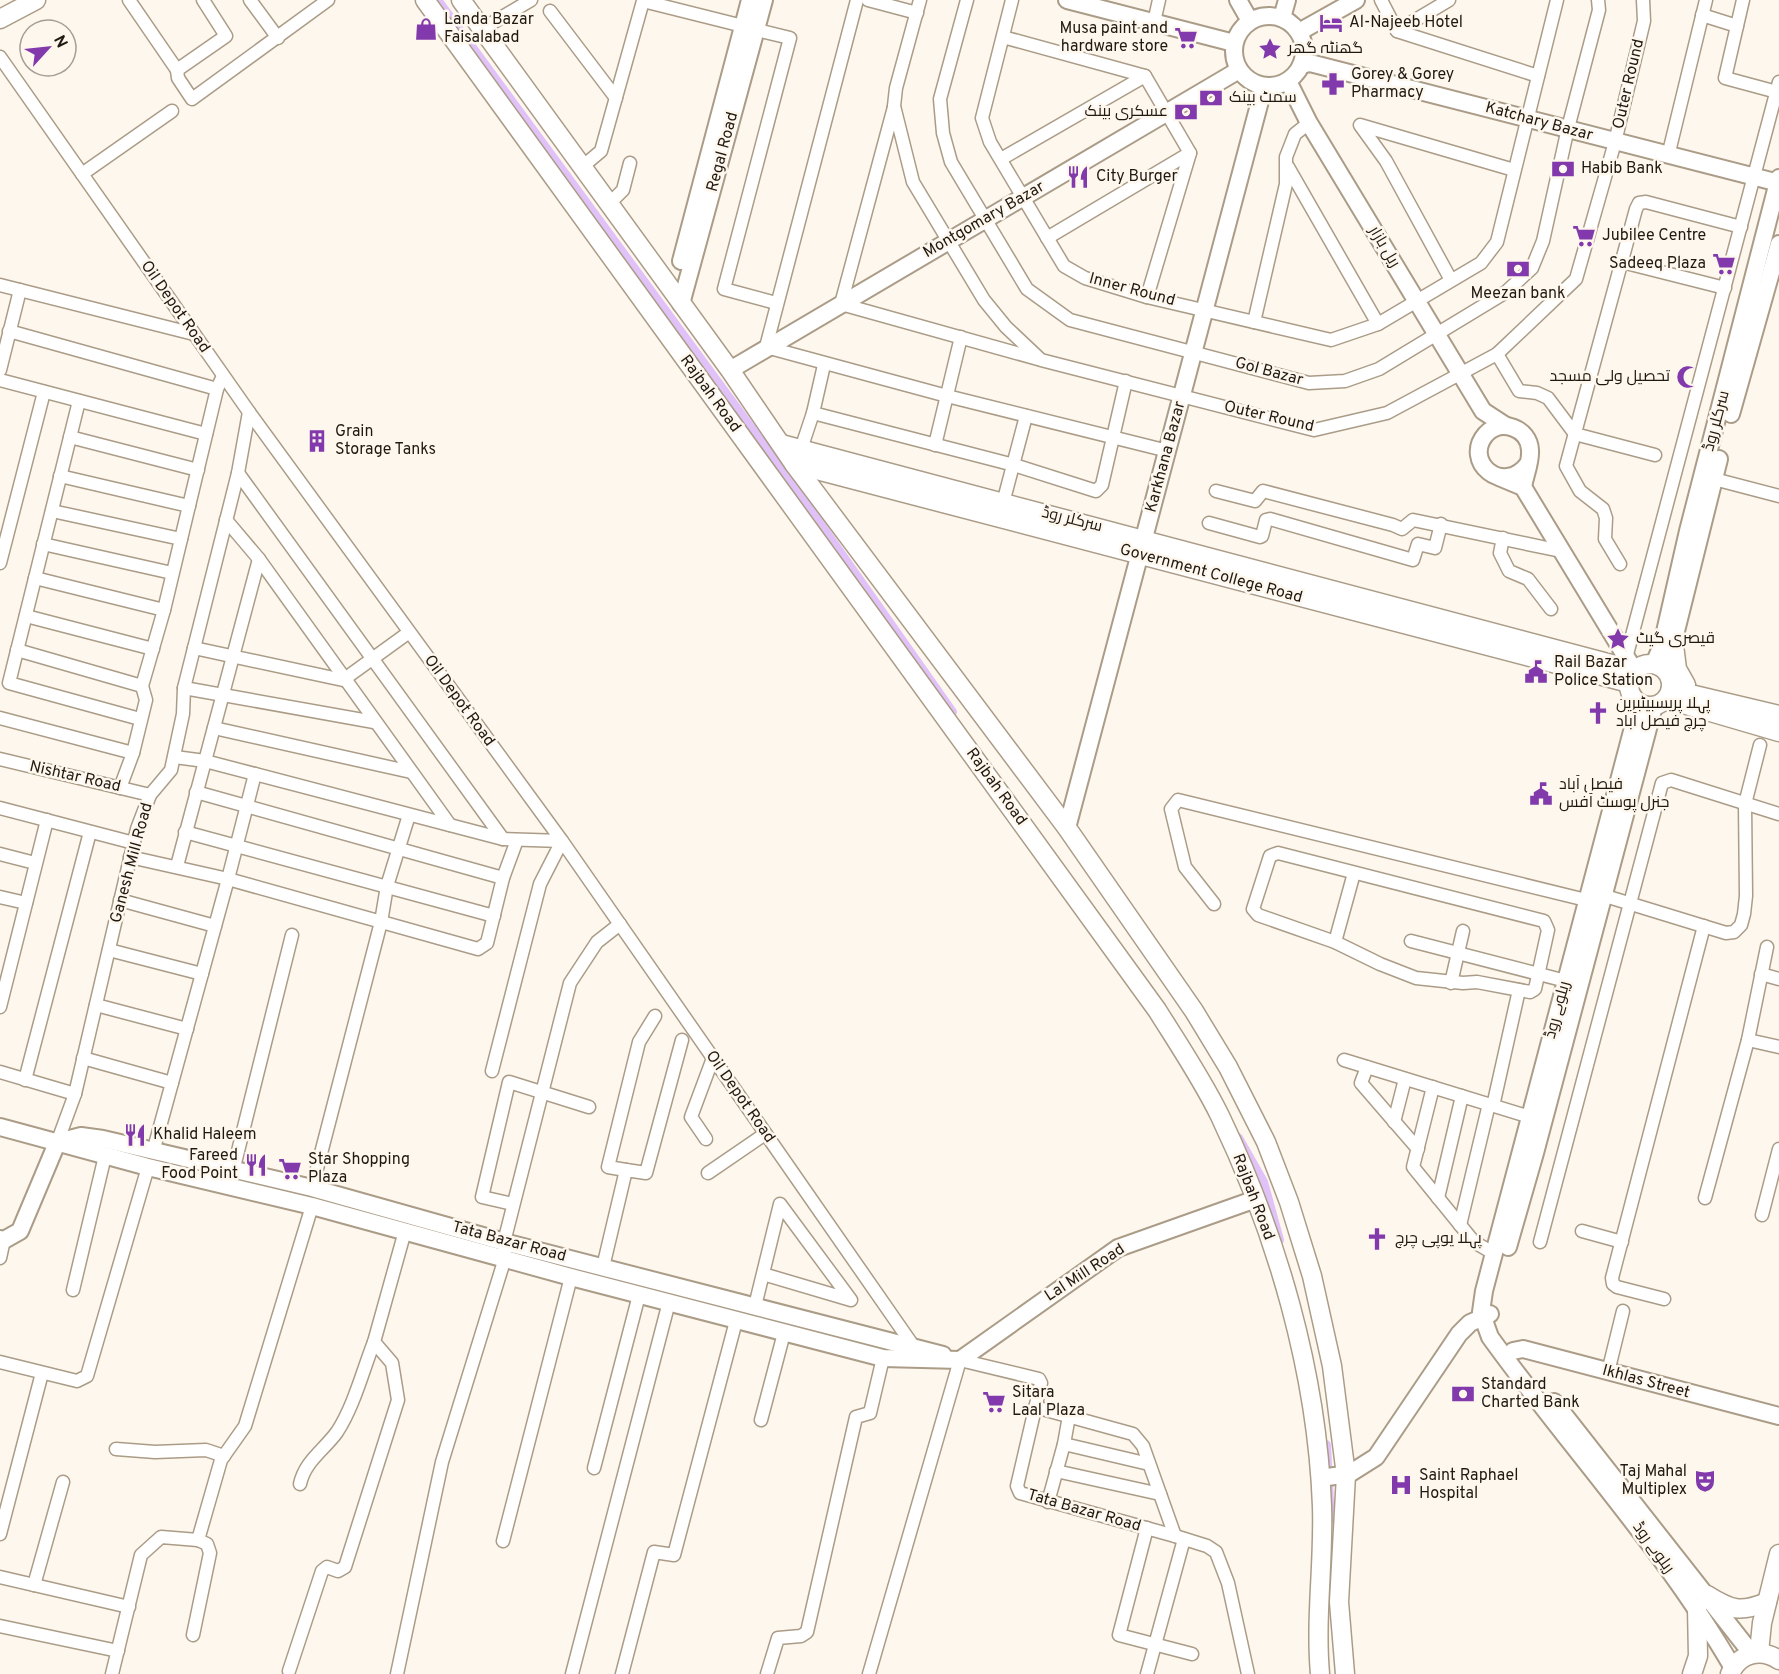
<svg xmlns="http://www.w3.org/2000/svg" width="1779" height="1674" viewBox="0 0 1779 1674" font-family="Overpass,Cairo,sans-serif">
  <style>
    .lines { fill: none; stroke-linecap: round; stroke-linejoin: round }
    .canal { stroke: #e1c2f8; stroke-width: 10 }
    .street-casing { stroke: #ab9c87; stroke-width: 15 }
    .secondary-casing { stroke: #ab9c87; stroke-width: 20 }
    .primary-casing { stroke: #ab9c87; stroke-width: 21 }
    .street { stroke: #fff; stroke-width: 12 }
    .secondary { stroke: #fff; stroke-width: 16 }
    .primary { stroke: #fff; stroke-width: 18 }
    .labels { text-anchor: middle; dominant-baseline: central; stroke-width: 5; stroke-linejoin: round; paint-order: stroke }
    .poi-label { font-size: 16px; fill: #1f1911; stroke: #fef7ee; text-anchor: start }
    .street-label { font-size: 16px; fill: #1f1911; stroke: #fef7ee }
  </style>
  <rect width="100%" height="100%" fill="#fef7ee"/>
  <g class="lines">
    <g class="canal">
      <path d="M437,0l352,480 163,232"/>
      <path d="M1238,1138l25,44 16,58"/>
      <path d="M1326,1445l4,74"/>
    </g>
    <g class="street-casing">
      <g id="street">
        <path d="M129,0l48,70 49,-34 -23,-36"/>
        <path d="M250,0l28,38"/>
        <path d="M857,0l-91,347 181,49 221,55"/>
        <path d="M868,0l49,13"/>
        <path d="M920,0l-24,88 -2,18 19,76 71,118 22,27 35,33 273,70 73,-17 110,-59 79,-75 39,-137 29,-121 -1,-21"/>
        <path d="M967,0l-27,99 3,34 8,29 76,127 43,31 239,63 36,-2 34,-12 127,-77 26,-24 11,-27 25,-113 31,-118 -1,-10"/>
        <path d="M1012,0l-30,118 8,24 74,124 21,12 62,19 184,43 47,-16 103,-61 16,-21 60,-242"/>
        <path d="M1381,0l16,31 141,45"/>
        <path d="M1743,0l-18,78 52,14"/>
        <path d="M550,11l66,87"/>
        <path d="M1702,15l35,11"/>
        <path d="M1154,22l5,-22"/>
        <path d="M482,29l49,-29"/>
        <path d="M757,30l33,8 -66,251 52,14"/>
        <path d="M1397,31l52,-31"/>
        <path d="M1003,37l142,39 45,77 -43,144"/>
        <path d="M0,57l249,355 313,429 352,506"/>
        <path d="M177,70l1,8 14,21 136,-99"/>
        <path d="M894,107l-53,197 197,55"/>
        <path d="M1668,156l38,-156"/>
        <path d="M1001,159l144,-83"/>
        <path d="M582,167l19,-16 42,-150 100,25"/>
        <path d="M1288,167l90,157"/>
        <path d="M82,174l90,-63"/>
        <path d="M609,204l14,-14 7,-27"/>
        <path d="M1047,238l143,-85"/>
        <path d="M1622,262l103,26"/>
        <path d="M1451,280l-65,-119 -26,-36 154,45"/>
        <path d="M0,285l194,49"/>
        <path d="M1254,322l32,-138v-27l9,-23 14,-11"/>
        <path d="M9,331l208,58"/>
        <path d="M1497,354l22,37 18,2 11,5 27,36 80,21"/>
        <path d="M0,370l20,-80"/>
        <path d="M0,380l206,54"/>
        <path d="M79,401l-70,282 131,36"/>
        <path d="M813,413l201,52 82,26 6,-6 24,-104"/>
        <path d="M70,437l128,33"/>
        <path d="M935,445l26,-108"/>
        <path d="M799,455l14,-42 11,-48"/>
        <path d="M238,473l265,366"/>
        <path d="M60,476l129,30"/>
        <path d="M1714,479l65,17"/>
        <path d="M1216,491l39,10 8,-10 130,34 9,4 11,-9 148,31"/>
        <path d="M1003,503l23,-87"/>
        <path d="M52,511l129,28"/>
        <path d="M226,520l33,39 191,266"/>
        <path d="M1209,523l51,14 2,-1 4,-16 4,-1 143,41 5,-16 17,4 6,-24"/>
        <path d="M1503,538l-3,15 9,18 19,8 23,30"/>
        <path d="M43,544l129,29"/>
        <path d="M0,563l44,-171"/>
        <path d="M1620,564l-15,-25 1,-21 -3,-9 -23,-18 -14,-25 70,-257 3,-6 7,-1 95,25"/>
        <path d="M35,578l129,32"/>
        <path d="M26,616l127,33"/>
        <path d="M194,648l149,32 65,-47"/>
        <path d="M17,650l125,36"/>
        <path d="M1626,658l153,-576"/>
        <path d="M184,688l190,34"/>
        <path d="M0,718l133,35"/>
        <path d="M214,728l197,44"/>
        <path d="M175,757l30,4 298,78 59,2 -22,43 -48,187"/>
        <path d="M0,759l150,36"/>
        <path d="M120,788l13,-35 13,-53 -4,-14 22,-76 53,-221 6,-13"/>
        <path d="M196,792l307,86"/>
        <path d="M0,808l134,35"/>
        <path d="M185,832l309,84"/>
        <path d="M1278,853l266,68 4,9 -13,59 -5,3 -53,-10 -14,1 -47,-5 -36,-14 -45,-22 -77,-27 -5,-6 17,-53z"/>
        <path d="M0,854l35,9"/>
        <path d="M130,857l98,22 27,-105"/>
        <path d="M177,866l82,-307"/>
        <path d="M1602,895l124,38 8,-1 7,-7 3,-11 2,-18 -1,-92 15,-59"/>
        <path d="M0,897l26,6"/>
        <path d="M120,900l95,26"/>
        <path d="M1214,904l-29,-37 -14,-58 7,-9 408,100"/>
        <path d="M1411,941l155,40"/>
        <path d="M1335,942l19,-69"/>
        <path d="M109,950l93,24"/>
        <path d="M1761,974l18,5"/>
        <path d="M1451,983l12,-52"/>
        <path d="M96,1005l91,24"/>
        <path d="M0,1007l47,-187"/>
        <path d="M1748,1040l31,7"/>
        <path d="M83,1058l89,25"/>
        <path d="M1344,1060l186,57"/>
        <path d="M1367,1067l-6,16 57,66"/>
        <path d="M0,1072l75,22"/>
        <path d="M25,1080l65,-248"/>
        <path d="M1433,1087l-20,80 61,75 21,12"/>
        <path d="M1493,1106l26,-116"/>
        <path d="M1394,1122l11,-43"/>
        <path d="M706,1139l-15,-22 22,-59"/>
        <path d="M57,1143l18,-49 62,-265 13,-34 21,-25 12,-56 1,-26 54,-215 11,-61"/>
        <path d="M153,1152l75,-273 250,70 9,-6 16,-65 14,-38"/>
        <path d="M626,1170l-18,-3 31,-125 16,-26"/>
        <path d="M233,1171l59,-236"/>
        <path d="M708,1173l57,-39"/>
        <path d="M312,1188l69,-266 6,-36 22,-71"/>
        <path d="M1438,1198l24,-102"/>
        <path d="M1705,1198l43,-158 19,-93"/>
        <path d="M513,1204l-31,-7 27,-115 80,25"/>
        <path d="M1762,1215l17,-66"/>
        <path d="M1460,1225l29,-121"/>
        <path d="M1582,1231l40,11"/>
        <path d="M1540,1242l122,-459 9,-3 108,34"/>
        <path d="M0,1258l4,-18"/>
        <path d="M603,1267l23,-97 20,3 36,-133"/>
        <path d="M73,1290l32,-134"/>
        <path d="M1664,1299l-47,-12 -4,-3 -1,-6 92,-352"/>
        <path d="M755,1306l25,-102 71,96 -88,-26"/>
        <path d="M0,1362l77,19 10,-5 61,-209"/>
        <path d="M1608,1372l15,-61"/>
        <path d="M1035,1407l98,27 10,12 32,90"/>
        <path d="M1069,1416l-5,28 85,20"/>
        <path d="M761,1420l23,-87"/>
        <path d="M116,1449l39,3 51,-2 18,6"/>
        <path d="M594,1468l45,-173"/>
        <path d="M1056,1471l104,23"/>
        <path d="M300,1484c5,-23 24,-34 37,-52 17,-26 26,-62 37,-90"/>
        <path d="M1048,1502l16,-58"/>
        <path d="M1147,1528l-28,107 73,19"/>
        <path d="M0,1534l42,-161"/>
        <path d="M503,1541l68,-264"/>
        <path d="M0,1577l129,30"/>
        <path d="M34,1585l29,-103"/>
        <path d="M0,1626l118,25"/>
        <path d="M193,1635l17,-82 -3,-9 -9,-4 23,-80 24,-34 67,-220"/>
        <path d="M289,1671l33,-100 5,-4 11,4 7,-4 53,-167 -6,-37 -18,-21 31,-111"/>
        <path d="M112,1674l29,-119 20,-18 37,3"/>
        <path d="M397,1674l45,-212 63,-204 -1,-16 66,-259 27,-41 23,-18"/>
        <path d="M572,1674l97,-372"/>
        <path d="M622,1674l32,-122 20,3 62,-234"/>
        <path d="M767,1674l11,-36 23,-2 6,-4 49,-215 14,-4 13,-55"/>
        <path d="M869,1674l91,-314 79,19 2,4 -24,103 3,7 155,43 32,10 9,6 12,31 20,91"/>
        <path d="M1147,1674l37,-135"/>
      </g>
    </g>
    <g class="secondary-casing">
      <g id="secondary">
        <path d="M1067,0l167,43"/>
        <path d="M1238,0l12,21"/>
        <circle cx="1269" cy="51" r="35"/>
        <path d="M1282,18l5,-18"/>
        <path d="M1299,32l57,-32"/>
        <path d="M1301,65l9,-2 469,120"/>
        <path d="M1288,81l21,42 174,288 23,15"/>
        <path d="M681,261l69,-261"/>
        <path d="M681,304l83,-304"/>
        <path d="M730,370l509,-300"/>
        <path d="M1731,414l48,-170"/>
        <path d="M1499,477l24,10 111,183"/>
        <path d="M1523,487c2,-12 8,-25 7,-37 -1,-22 -29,-32 -44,-16 -24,27 17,63 42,30"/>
        <path d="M1654,664l8,-19 26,-114 91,-353"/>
        <path d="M1666,671l53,-212"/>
        <path d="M1638,702l-3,18 -151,571 -3,21 9,25c80,111 174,212 243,331"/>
        <path d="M1067,828l197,-742"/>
        <path d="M0,1127l148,40 164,39 259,71 312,81 77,2"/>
        <path d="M58,1142l23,-6 22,3 209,49 192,54 439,113"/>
        <path d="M0,1239l4,1 16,-9 37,-88"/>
        <path d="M1508,1247l27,-94 119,-447"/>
        <path d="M1513,1351l10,-2 256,67"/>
        <path d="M960,1360l158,-112 138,-49"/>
        <path d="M1554,1402l198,252"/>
        <path d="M1320,1478l29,-4 27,-17 83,-123 11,-11 20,-9"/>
      </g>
    </g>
    <g class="primary-casing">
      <g id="primary">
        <path d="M425,0l732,1010c22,35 45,69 63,106 57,119 97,256 102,390 2,56 -7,111 -2,168"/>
        <path d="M461,0l269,370 64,94 273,364 127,183 34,56 38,75 23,60 23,74 20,90 14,109 -7,127 6,72"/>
        <path d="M0,19l36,-19"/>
        <path d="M781,444l853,226"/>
        <path d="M794,464l835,219"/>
        <path d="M1674,645l3,24 9,16"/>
        <circle cx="1650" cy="685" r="21"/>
        <path d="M1682,692l97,23"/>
        <path d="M1666,699l113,33"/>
        <path d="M1707,1595c24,15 33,18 60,7"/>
        <path d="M1759,1652l3,-29 17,-69"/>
        <path d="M1692,1674l6,-18 -1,-48"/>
        <path d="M1730,1674c9,-21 31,-26 49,-14"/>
      </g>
    </g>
    <use href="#street" class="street"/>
    <use href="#secondary" class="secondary"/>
    <use href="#primary" class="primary"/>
  </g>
  <defs>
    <g id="hotel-bare" transform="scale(1.8)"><path d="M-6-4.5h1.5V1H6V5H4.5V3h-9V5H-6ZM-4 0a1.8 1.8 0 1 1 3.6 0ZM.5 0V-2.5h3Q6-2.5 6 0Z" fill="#8139ab" stroke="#fef7ee" stroke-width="2.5" paint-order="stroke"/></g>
    <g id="shop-bare" transform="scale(1.8)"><path d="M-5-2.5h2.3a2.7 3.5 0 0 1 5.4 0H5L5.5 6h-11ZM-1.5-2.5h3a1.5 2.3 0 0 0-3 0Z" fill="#8139ab" stroke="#fef7ee" stroke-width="2.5" paint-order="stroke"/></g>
    <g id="supermarket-bare" transform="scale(1.8)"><path d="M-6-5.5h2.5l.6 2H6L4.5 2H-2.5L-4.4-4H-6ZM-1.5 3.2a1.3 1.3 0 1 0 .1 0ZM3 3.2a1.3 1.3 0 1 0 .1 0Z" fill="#8139ab" stroke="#fef7ee" stroke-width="2.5" paint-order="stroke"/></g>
    <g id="sight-bare" transform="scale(1.8)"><path d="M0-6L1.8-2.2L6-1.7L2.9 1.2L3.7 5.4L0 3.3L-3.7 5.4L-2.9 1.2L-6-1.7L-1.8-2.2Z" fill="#8139ab" stroke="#fef7ee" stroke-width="2.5" paint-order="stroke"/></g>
    <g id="pharmacy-bare" transform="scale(1.8)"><path d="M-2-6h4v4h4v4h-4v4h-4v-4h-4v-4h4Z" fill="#8139ab" stroke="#fef7ee" stroke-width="2.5" paint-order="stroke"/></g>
    <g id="bank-bare" transform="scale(1.8)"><path d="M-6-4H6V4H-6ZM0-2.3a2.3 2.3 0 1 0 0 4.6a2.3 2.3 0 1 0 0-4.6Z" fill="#8139ab" stroke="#fef7ee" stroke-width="2.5" paint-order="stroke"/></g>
    <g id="restaurant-bare" transform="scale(1.8)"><path d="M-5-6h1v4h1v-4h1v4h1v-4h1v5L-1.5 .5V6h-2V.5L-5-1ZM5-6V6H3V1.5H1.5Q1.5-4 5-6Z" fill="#8139ab" stroke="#fef7ee" stroke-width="2.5" paint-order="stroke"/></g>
    <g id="mosque-bare" transform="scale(1.8)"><path d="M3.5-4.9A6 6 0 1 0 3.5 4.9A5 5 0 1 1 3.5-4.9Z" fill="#8139ab" stroke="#fef7ee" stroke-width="2.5" paint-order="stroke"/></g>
    <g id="building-bare" transform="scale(1.8)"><path d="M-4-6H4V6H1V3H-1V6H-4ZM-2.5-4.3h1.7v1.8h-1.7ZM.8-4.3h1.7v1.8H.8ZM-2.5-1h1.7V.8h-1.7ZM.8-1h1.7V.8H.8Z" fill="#8139ab" stroke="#fef7ee" stroke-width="2.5" paint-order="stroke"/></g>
    <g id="civic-bare" transform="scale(1.8)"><path d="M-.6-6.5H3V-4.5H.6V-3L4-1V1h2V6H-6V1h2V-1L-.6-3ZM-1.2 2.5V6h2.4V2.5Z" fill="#8139ab" stroke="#fef7ee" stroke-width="2.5" paint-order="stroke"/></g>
    <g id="church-bare" transform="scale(1.8)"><path d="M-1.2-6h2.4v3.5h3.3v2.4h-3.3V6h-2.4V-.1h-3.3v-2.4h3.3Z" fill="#8139ab" stroke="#fef7ee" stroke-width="2.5" paint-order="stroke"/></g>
    <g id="theatre-bare" transform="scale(1.8)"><path d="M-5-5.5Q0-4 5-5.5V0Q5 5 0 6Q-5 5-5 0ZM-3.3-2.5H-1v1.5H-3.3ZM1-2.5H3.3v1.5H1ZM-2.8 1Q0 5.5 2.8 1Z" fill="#8139ab" stroke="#fef7ee" stroke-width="2.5" paint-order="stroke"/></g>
    <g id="hospital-bare" transform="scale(1.8)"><path d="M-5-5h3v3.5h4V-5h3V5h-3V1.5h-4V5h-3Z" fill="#8139ab" stroke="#fef7ee" stroke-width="2.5" paint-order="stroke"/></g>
  </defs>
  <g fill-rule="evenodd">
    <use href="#hotel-bare" x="1331" y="23"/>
    <use href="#shop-bare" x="426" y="29"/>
    <use href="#supermarket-bare" x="1186" y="38"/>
    <use href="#sight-bare" x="1270" y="49"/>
    <use href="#pharmacy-bare" x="1333" y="84"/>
    <use href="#bank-bare" x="1211" y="98"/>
    <use href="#bank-bare" x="1186" y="112"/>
    <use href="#bank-bare" x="1563" y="169"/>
    <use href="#restaurant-bare" x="1078" y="177"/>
    <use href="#supermarket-bare" x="1584" y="236"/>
    <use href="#supermarket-bare" x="1724" y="264"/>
    <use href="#bank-bare" x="1518" y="269"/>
    <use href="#mosque-bare" x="1688" y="377"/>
    <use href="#building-bare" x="317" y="441"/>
    <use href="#sight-bare" x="1618" y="639"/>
    <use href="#civic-bare" x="1536" y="672"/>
    <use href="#church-bare" x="1598" y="713"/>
    <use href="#civic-bare" x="1541" y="794"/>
    <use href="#restaurant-bare" x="135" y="1135"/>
    <use href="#restaurant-bare" x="256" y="1165"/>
    <use href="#supermarket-bare" x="290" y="1169"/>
    <use href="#church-bare" x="1377" y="1239"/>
    <use href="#bank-bare" x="1463" y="1394"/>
    <use href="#supermarket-bare" x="994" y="1402"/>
    <use href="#theatre-bare" x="1705" y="1481"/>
    <use href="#hospital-bare" x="1401" y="1485"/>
  </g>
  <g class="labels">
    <g class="poi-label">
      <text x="444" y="20">Landa Bazar<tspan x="444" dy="18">Faisalabad</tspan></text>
      <text x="1349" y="23">Al-Najeeb Hotel</text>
      <text x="1168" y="29" text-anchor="end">Musa paint and<tspan x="1168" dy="18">hardware store</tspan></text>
      <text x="1288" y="49">گھنٹہ گھر</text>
      <text x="1351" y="75">Gorey &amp; Gorey<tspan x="1351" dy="18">Pharmacy</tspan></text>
      <text x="1229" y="98">سمٹ بینک</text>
      <text x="1168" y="112" text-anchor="end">عسکری بینک</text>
      <text x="1581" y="169">Habib Bank</text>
      <text x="1096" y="177">City Burger</text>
      <text x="1602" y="236">Jubilee Centre</text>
      <text x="1706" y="264" text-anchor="end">Sadeeq Plaza</text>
      <text x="1518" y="294" text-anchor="middle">Meezan bank</text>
      <text x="1670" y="377" text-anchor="end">تحصیل ولی مسجد</text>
      <text x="335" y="432">Grain<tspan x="335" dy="18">Storage Tanks</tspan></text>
      <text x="1636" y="639">قیصری گیٹ</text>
      <text x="1554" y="663">Rail Bazar<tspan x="1554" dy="18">Police Station</tspan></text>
      <text x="1616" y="704">پہلا پریسبیٹیرین<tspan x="1616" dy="18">چرچ فیصل آباد</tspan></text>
      <text x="1559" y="785">فیصل آباد<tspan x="1559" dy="18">جنرل پوسٹ آفس</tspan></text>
      <text x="153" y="1135">Khalid Haleem</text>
      <text x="238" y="1156" text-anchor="end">Fareed<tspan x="238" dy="18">Food Point</tspan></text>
      <text x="308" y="1160">Star Shopping<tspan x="308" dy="18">Plaza</tspan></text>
      <text x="1395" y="1239">پہلا یوپی چرچ</text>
      <text x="1481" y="1385">Standard<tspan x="1481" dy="18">Charted Bank</tspan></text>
      <text x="1012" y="1393">Sitara<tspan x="1012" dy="18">Laal Plaza</tspan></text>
      <text x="1687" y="1472" text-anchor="end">Taj Mahal<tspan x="1687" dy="18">Multiplex</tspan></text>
      <text x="1419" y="1476">Saint Raphael<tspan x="1419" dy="18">Hospital</tspan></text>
    </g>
    <g class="street-label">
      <text transform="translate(1629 84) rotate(-77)">Outer Round</text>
      <text transform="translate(1539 122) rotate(15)">Katchary Bazar</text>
      <text transform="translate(723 152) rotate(-75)">Regal Road</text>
      <text transform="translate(984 220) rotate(-30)">Montgomary Bazar</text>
      <text transform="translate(1384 247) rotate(59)">ریل بازار</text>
      <text transform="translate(1132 290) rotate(15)">Inner Round</text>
      <text transform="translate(175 307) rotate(55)">Oil Depot Road</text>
      <text transform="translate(1269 372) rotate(15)">Gol Bazar</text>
      <text transform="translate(710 394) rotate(54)">Rajbah Road</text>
      <text transform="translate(1269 417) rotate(13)">Outer Round</text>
      <text transform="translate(1717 421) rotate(-75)">سرکلر روڈ</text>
      <text transform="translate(1166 457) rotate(-75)">Karkhana Bazar</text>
      <text transform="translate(1072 520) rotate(14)">سرکلر روڈ</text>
      <text transform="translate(1211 574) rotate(15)">Government College Road</text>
      <text transform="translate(459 701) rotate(54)">Oil Depot Road</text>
      <text transform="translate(75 777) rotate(13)">Nishtar Road</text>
      <text transform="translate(996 787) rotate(54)">Rajbah Road</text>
      <text transform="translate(132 863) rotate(-75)">Ganesh Mill Road</text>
      <text transform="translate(1558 1010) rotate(-75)">ریلوے روڈ</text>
      <text transform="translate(740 1097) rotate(55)">Oil Depot Road</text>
      <text transform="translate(1253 1197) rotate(69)">Rajbah Road</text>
      <text transform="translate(509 1242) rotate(15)">Tata Bazar Road</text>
      <text transform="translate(1085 1273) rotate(-33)">Lal Mill Road</text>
      <text transform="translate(1646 1382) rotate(15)">Ikhlas Street</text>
      <text transform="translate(1084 1511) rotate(16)">Tata Bazar Road</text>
      <text transform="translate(1653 1548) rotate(54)">ریلوے روڈ</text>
    </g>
  </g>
  <g transform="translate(48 48) rotate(63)"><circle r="28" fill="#fef7ee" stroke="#a59e96" stroke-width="1.5"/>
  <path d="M0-4.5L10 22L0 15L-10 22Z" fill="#8139ab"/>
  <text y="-9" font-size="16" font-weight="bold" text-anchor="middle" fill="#1f1911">N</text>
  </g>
</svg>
